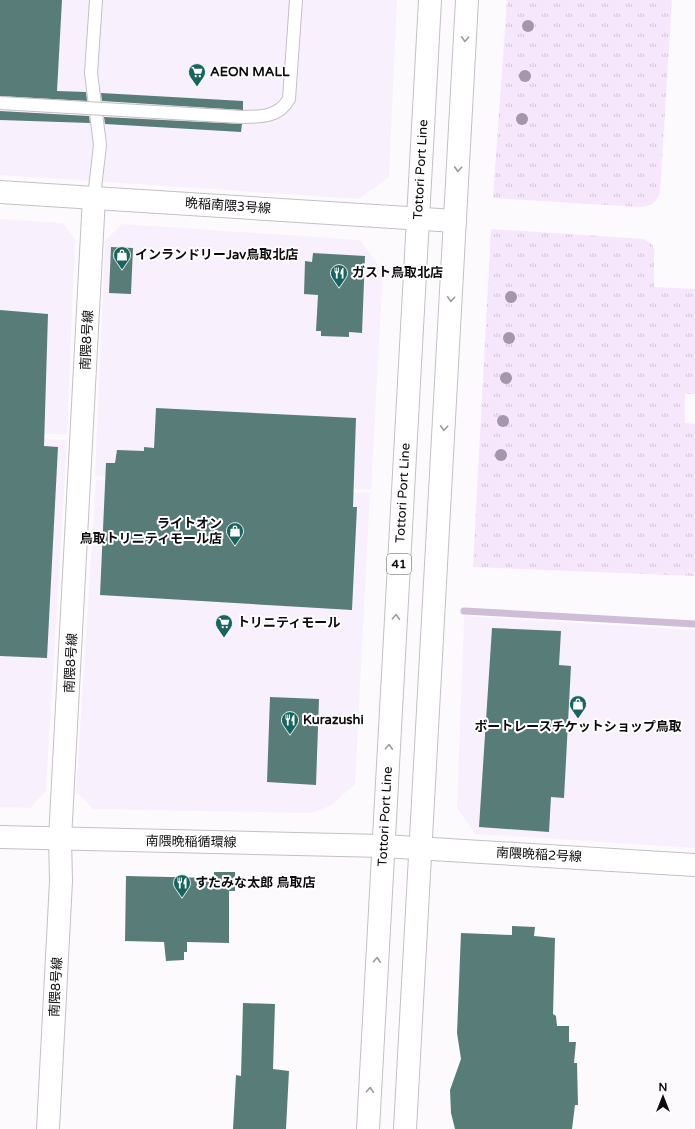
<svg xmlns="http://www.w3.org/2000/svg" width="695" height="1129" viewBox="0 0 695 1129" font-family="'Varela Round','Noto Sans JP',sans-serif">
  <style>
    .built { fill: #f9f0fd }
    .grass { fill: url(#grass-tufts) }
    .lines { fill: none; stroke-linecap: round; stroke-linejoin: round }
    .stream { stroke: #cfbdd8; stroke-width: 7 }
    .building { fill: #587d78 }
    .lane-casing { stroke: #c4bfc6; stroke-width: 14 }
    .street-casing { stroke: #c4bfc6; stroke-width: 24 }
    .secondary-casing { stroke: #c4bfc6; stroke-width: 24 }
    .primary-casing { stroke: #c4bfc6; stroke-width: 24 }
    .lane { stroke: #fff; stroke-width: 12 }
    .street { stroke: #fff; stroke-width: 22 }
    .secondary { stroke: #fff; stroke-width: 22 }
    .primary { stroke: #fff; stroke-width: 22 }
    .lane-bridge-casing { stroke: #c4bfc6; stroke-width: 14; stroke-linecap: butt }
    .lane-bridge { stroke: #fff; stroke-width: 12 }
    .tree { fill: #a695ad }
    .oneway { stroke: #9e9d9e }
    .labels { text-anchor: middle; dominant-baseline: central; stroke-width: 4; stroke-linejoin: round; paint-order: stroke }
    .shield { fill: #fff; stroke: #565456; stroke-width: 1 }
    .shield-label { font-size: 12px; font-weight: bold; fill: #0d0b0d }
    .poi-label { font-size: 13px; font-weight: bold; fill: #0d0b0d; stroke: #fff; text-anchor: start }
    .street-label { font-size: 13px; fill: #0d0b0d; stroke: #fff }
  </style>
  <defs>
    <pattern id="grass-tufts" width="24" height="20" patternUnits="userSpaceOnUse"><rect width="24" height="20" fill="#f6e7fd"/><path d="M3 7l-1-3M5 7V3M7 7l1-3M15 17l-1-3M17 17v-4M19 17l1-3" fill="none" stroke="#d2c5d8"/></pattern>
  </defs>
  <rect width="100%" height="100%" fill="#fdfafe"/>
  <g class="built">
    <path d="M0,0h397l-8,177 -30,22 -359,-24z"/>
    <path d="M0,219l63,4 12,17 -8,195 -67,-4z"/>
    <path d="M122,224l238,16 23,31 -12,219 -276,-14 10,-235z"/>
    <path d="M0,436l67,4 -21,351 -16,17 -30,-1z"/>
    <path d="M96,480l274,13 -15,291 -23,21 -20,8 -219,-4 -17,-18z"/>
    <path d="M464,616l231,14v218l-220,-14 -18,-26z"/>
  </g>
  <g class="grass">
    <path d="M507,0h165l-12,192c-3,11 -10,14 -20,15l-147,-9z"/>
    <path d="M491,229l153,10 8,5 2,5v38l41,2v105h-10v29l10,1v152l-222,-9z"/>
  </g>
  <g class="lines">
    <path class="stream" d="M464,611l231,13"/>
  </g>
  <g class="building">
    <path d="M0,0h62l-5,91 29,1 1,9 -87,-5z"/>
    <path d="M101,93l142,8v9l-141,-9z"/>
    <path d="M0,111l89,5 1,7 -90,-3z"/>
    <path d="M104,117l138,7 -1,8 -136,-8z"/>
    <path d="M111,247l22,1 -2,46 -22,-1z"/>
    <path d="M313,253l52,3 -3,77 -13,-1v5l-28,-1v-5h-5l2,-36 -14,-1 1,-33 7,1z"/>
    <path d="M0,310l48,4 -4,132 14,1 -11,211 -47,-2z"/>
    <path d="M156,408l200,10 -3,89h4l-5,103 -252,-15 6,-132h9l2,-13 27,1v-4l10,1z"/>
    <path d="M492,628l69,3 -2,34 12,1 -7,132 -13,-1 -2,35 -70,-5z"/>
    <path d="M270,697l49,2 -3,86 -49,-3z"/>
    <path d="M214,872h21v19h-6v52l-42,-1v10h-3v8l-18,1 -2,-19 -39,-1 1,-65 88,2z"/>
    <path d="M512,926l23,1 -1,9 21,2 -2,76 3,2 1,10h12v16h7l-2,21h3l1,42h-3l-3,24h-117l-4,-16 -1,-23 11,-31 -4,-26 4,-100 51,2z"/>
    <path d="M243,1003l32,1 -2,65 16,2 -3,58h-53l3,-54 5,1z"/>
  </g>
  <g class="lines">
    <g class="lane-casing">
      <g id="lane">
        <path d="M242,117c19,0 37,0 47,-18l7,-99"/>
        <path d="M94,197l6,-52 -9,-72 5,-73"/>
      </g>
    </g>
    <g class="street-casing">
      <g id="street">
        <path d="M0,192l455,29"/>
        <path d="M48,1129l13,-248 -1,-42 34,-642"/>
      </g>
    </g>
    <g class="secondary-casing">
      <path id="secondary" d="M0,837l383,9 312,19"/>
    </g>
    <g class="primary-casing">
      <g id="primary">
        <path id="s1" d="M368,1129l62,-1129"/>
        <path d="M405,1129l62,-1129"/>
      </g>
    </g>
    <use href="#lane" class="lane"/>
    <use href="#street" class="street"/>
    <use href="#secondary" class="secondary"/>
    <use href="#primary" class="primary"/>
    <g class="lane-bridge-casing">
      <path id="lane-bridge" d="M0,103l242,14"/>
    </g>
    <use href="#lane-bridge" class="lane-bridge"/>
  </g>
  <g class="tree">
    <circle cx="528" cy="26" r="6"/>
    <circle cx="525" cy="76" r="6"/>
    <circle cx="522" cy="119" r="6"/>
    <circle cx="511" cy="297" r="6"/>
    <circle cx="509" cy="338" r="6"/>
    <circle cx="506" cy="378" r="6"/>
    <circle cx="503" cy="421" r="6"/>
    <circle cx="501" cy="455" r="6"/>
  </g>
  <defs><path id="oneway-chevron" d="M-2-3.5L2.5 0L-2 3.5" fill="none" stroke-width="1.6" stroke-linecap="round" stroke-linejoin="round"/></defs>
  <g class="oneway">
    <use href="#oneway-chevron" transform="translate(465 39) rotate(93)"/>
    <use href="#oneway-chevron" transform="translate(458 169) rotate(93)"/>
    <use href="#oneway-chevron" transform="translate(451 299) rotate(93)"/>
    <use href="#oneway-chevron" transform="translate(444 428) rotate(93)"/>
    <use href="#oneway-chevron" transform="translate(396 617) rotate(-87)"/>
    <use href="#oneway-chevron" transform="translate(389 747) rotate(-87)"/>
    <use href="#oneway-chevron" transform="translate(377 960) rotate(-87)"/>
    <use href="#oneway-chevron" transform="translate(370 1090) rotate(-87)"/>
  </g>
  <defs>
    <g id="supermarket-pin" transform="scale(0.9)"><path d="M0 17L-7.5 6A9.5 9.5 0 1 1 7.5 6Z" fill="#18645e" stroke="#fff"/><path d="M-6-5.5h2.5l.6 2H6L4.5 2H-2.5L-4.4-4H-6ZM-1.5 3.2a1.3 1.3 0 1 0 .1 0ZM3 3.2a1.3 1.3 0 1 0 .1 0Z" fill="#fff"/></g>
    <g id="shop-pin" transform="scale(0.9)"><path d="M0 17L-7.5 6A9.5 9.5 0 1 1 7.5 6Z" fill="#18645e" stroke="#fff"/><path d="M-5-2.5h2.3a2.7 3.5 0 0 1 5.4 0H5L5.5 6h-11ZM-1.5-2.5h3a1.5 2.3 0 0 0-3 0Z" fill="#fff"/></g>
    <g id="restaurant-pin" transform="scale(0.9)"><path d="M0 17L-7.5 6A9.5 9.5 0 1 1 7.5 6Z" fill="#18645e" stroke="#fff"/><path d="M-5-6h1v4h1v-4h1v4h1v-4h1v5L-1.5 .5V6h-2V.5L-5-1ZM5-6V6H3V1.5H1.5Q1.5-4 5-6Z" fill="#fff"/></g>
  </defs>
  <g fill-rule="evenodd">
    <use href="#supermarket-pin" x="197" y="72"/>
    <use href="#shop-pin" x="122" y="255"/>
    <use href="#restaurant-pin" x="339" y="273"/>
    <use href="#shop-pin" x="235" y="531"/>
    <use href="#supermarket-pin" x="224" y="623"/>
    <use href="#shop-pin" x="578" y="704"/>
    <use href="#restaurant-pin" x="290" y="720"/>
    <use href="#restaurant-pin" x="182" y="883"/>
  </g>
  <g class="labels">
    <rect class="shield" x="387" y="554" width="24" height="20" rx="3"/>
    <g class="shield-label">
      <text x="399" y="564">41</text>
    </g>
    <g class="poi-label">
      <text x="210" y="72">AEON MALL</text>
      <text x="135" y="255">インランドリーJav鳥取北店</text>
      <text x="352" y="273">ガスト鳥取北店</text>
      <text x="222" y="524" text-anchor="end">ライトオン<tspan x="222" dy="15">鳥取トリニティモール店</tspan></text>
      <text x="237" y="623">トリニティモール</text>
      <text x="303" y="720">Kurazushi</text>
      <text x="578" y="727" text-anchor="middle">ボートレースチケットショップ鳥取</text>
      <text x="195" y="883">すたみな太郎 鳥取店</text>
    </g>
    <g class="street-label">
      <text stroke="none"><textPath href="#s1" startOffset="961">Tottori Port Line</textPath></text>
      <text transform="translate(228 206) rotate(4)">晩稲南隈3号線</text>
      <text transform="translate(87 340) rotate(-87)">南隈8号線</text>
      <text stroke="none"><textPath href="#s1" startOffset="637">Tottori Port Line</textPath></text>
      <text transform="translate(71 663) rotate(-87)">南隈8号線</text>
      <text stroke="none"><textPath href="#s1" startOffset="313">Tottori Port Line</textPath></text>
      <text transform="translate(191 842) rotate(1)">南隈晩稲循環線</text>
      <text transform="translate(539 855) rotate(3)">南隈晩稲2号線</text>
      <text transform="translate(56 987) rotate(-87)">南隈8号線</text>
    </g>
  </g>
  <g transform="translate(663 1097)" stroke="#ffffff" stroke-width="3" paint-order="stroke">
  <path d="M0-3L7 15L0 10L-7 15Z" fill="#0d0b0d"/>
  <text y="-6" font-size="11" font-weight="bold" text-anchor="middle" fill="#0d0b0d">N</text>
  </g>
</svg>
